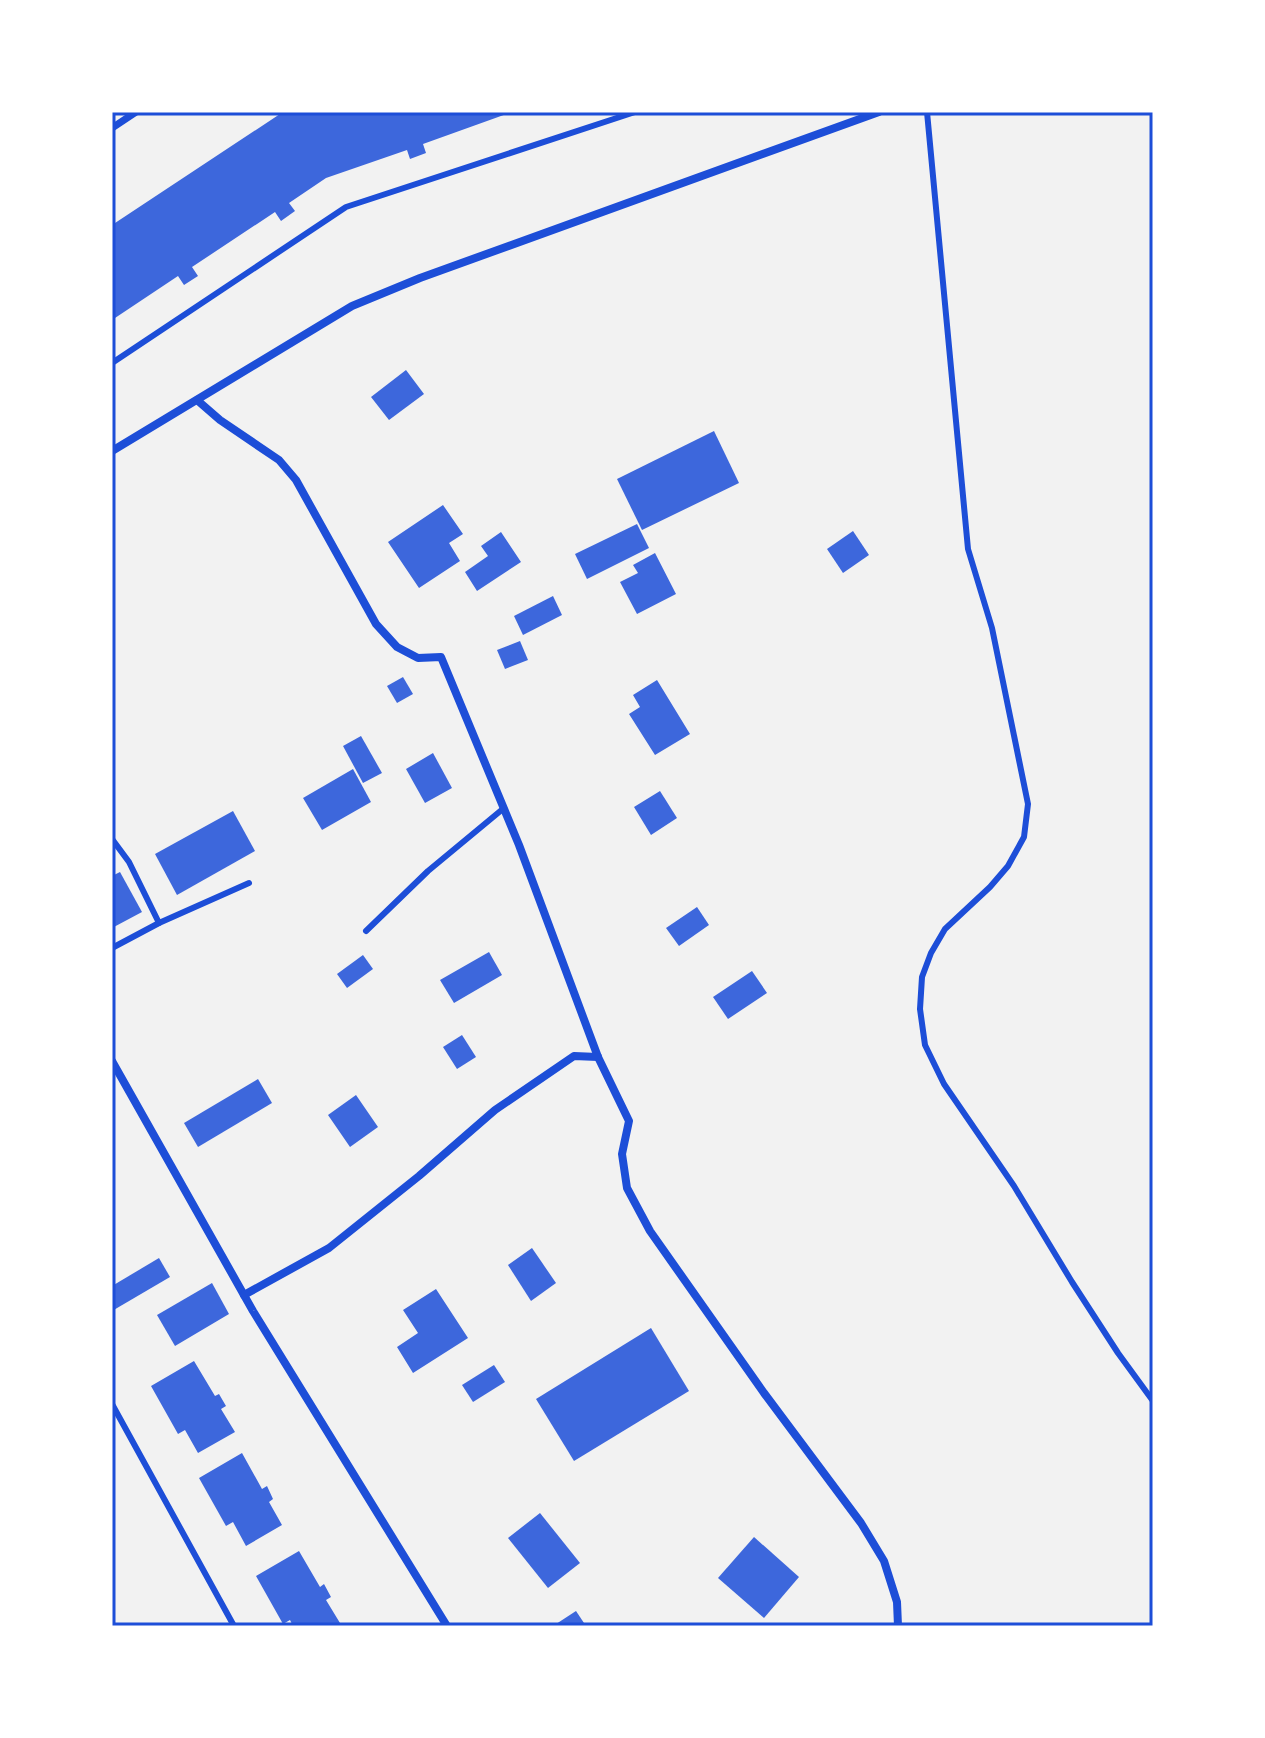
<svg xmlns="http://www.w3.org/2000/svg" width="1265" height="1738" viewBox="0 0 1265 1738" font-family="Manrope,sans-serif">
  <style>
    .building { fill: #3d67dc }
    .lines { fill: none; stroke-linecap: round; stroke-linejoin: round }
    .service { stroke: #1d4ed8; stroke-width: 6 }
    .pedestrian { stroke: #1d4ed8; stroke-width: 7 }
    .minor { stroke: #1d4ed8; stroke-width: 8 }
    .neatline { fill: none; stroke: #1d4ed8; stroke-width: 3 }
  </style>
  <rect width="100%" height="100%" fill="#f2f2f2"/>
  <g class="building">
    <path d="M283,112h229l-89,32 3,9 -16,6 -3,-9 -81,28 -37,25 6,8 -14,10 -6,-9 -83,55 6,9 -14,9 -6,-9 -66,44v-95z"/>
    <path d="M406,370l18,24 -35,26 -18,-23z"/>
    <path d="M714,431l25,52 -97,47 -25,-51z"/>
    <path d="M443,505l20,29 -14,9 11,18 -41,27 -31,-46z"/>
    <path d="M637,524l12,24 -62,31 -12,-25z"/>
    <path d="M853,531l16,24 -26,18 -16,-24z"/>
    <path d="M501,532l20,30 -44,29 -12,-19 23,-16 -7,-10z"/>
    <path d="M655,553l21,41 -39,20 -17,-32 18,-9 -5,-8z"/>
    <path d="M553,596l9,19 -39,20 -9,-19z"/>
    <path d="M520,641l8,19 -23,9 -8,-19z"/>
    <path d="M403,677l10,17 -16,9 -10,-17z"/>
    <path d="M657,680l33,54 -35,21 -26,-41 11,-7 -7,-12z"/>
    <path d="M361,736l21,37 -19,10 -20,-37z"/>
    <path d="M433,753l19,35 -27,15 -19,-34z"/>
    <path d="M353,769l18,33 -49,28 -19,-32z"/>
    <path d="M660,791l17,27 -26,17 -17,-28z"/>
    <path d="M233,811l22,40 -78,44 -22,-41z"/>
    <path d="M120,872l22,40 -30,16v-52z"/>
    <path d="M697,907l12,18 -30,21 -13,-18z"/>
    <path d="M489,952l13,23 -48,28 -14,-23z"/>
    <path d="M363,955l10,14 -26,19 -10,-14z"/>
    <path d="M752,971l15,22 -39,26 -15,-22z"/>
    <path d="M462,1035l14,22 -19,12 -14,-22z"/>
    <path d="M258,1079l14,24 -74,44 -14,-24z"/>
    <path d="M356,1095l22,32 -28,20 -22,-32z"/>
    <path d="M532,1248l24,35 -25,18 -23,-36z"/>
    <path d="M159,1258l11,19 -58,34v-25z"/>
    <path d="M212,1283l17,31 -54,32 -18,-31z"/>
    <path d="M436,1289l32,49 -55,35 -16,-26 21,-14 -15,-23z"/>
    <path d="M651,1328l38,63 -115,70 -38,-62z"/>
    <path d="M194,1361l21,35 4,-2 7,12 -5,3 14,23 -37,21 -13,-23 -7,4 -27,-48z"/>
    <path d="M494,1365l11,17 -32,20 -11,-17z"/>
    <path d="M242,1453l20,36 5,-3 6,13 -4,3 13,23 -36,21 -13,-24 -7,4 -27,-48z"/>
    <path d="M540,1513l40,50 -32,25 -40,-50z"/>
    <path d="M754,1537l45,40 -35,41 -46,-40z"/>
    <path d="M299,1551l21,36 4,-3 7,13 -5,3 14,23 -6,3h-41l-3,-6 -7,4 -27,-48z"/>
    <path d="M576,1611l10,15h-33z"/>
  </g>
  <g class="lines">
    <g class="service">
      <path d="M927,112l41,437 24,79 36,176 -4,33 -16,29 -18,21 -45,42 -14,24 -9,24 -2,32 5,36 19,39 70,102 58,96 46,71 35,48"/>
      <path d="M112,363l234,-156 289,-95"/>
      <path d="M112,839l17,23 30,61"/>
      <path d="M366,931l62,-60 76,-63"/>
      <path d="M112,948l47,-25 90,-40"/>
      <path d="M112,1404l122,222"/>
    </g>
    <path class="pedestrian" d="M112,128l24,-16"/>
    <g class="minor">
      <path d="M197,400l23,20 59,40 17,20 80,144 21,23 21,11 23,-1 78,188 79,212 31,64 -7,33 5,34 23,43 114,162 97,130 23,38 13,41 1,24"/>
      <path d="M112,451l240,-145 68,-28 459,-166"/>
      <path d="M112,1061l141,250 194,315"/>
      <path d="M244,1295l85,-47 90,-72 76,-66 79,-54 24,1"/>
    </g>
  </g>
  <rect width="1265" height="1738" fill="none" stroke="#ffffff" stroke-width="228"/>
  <rect x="114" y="114" width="1037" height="1510" class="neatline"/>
</svg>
